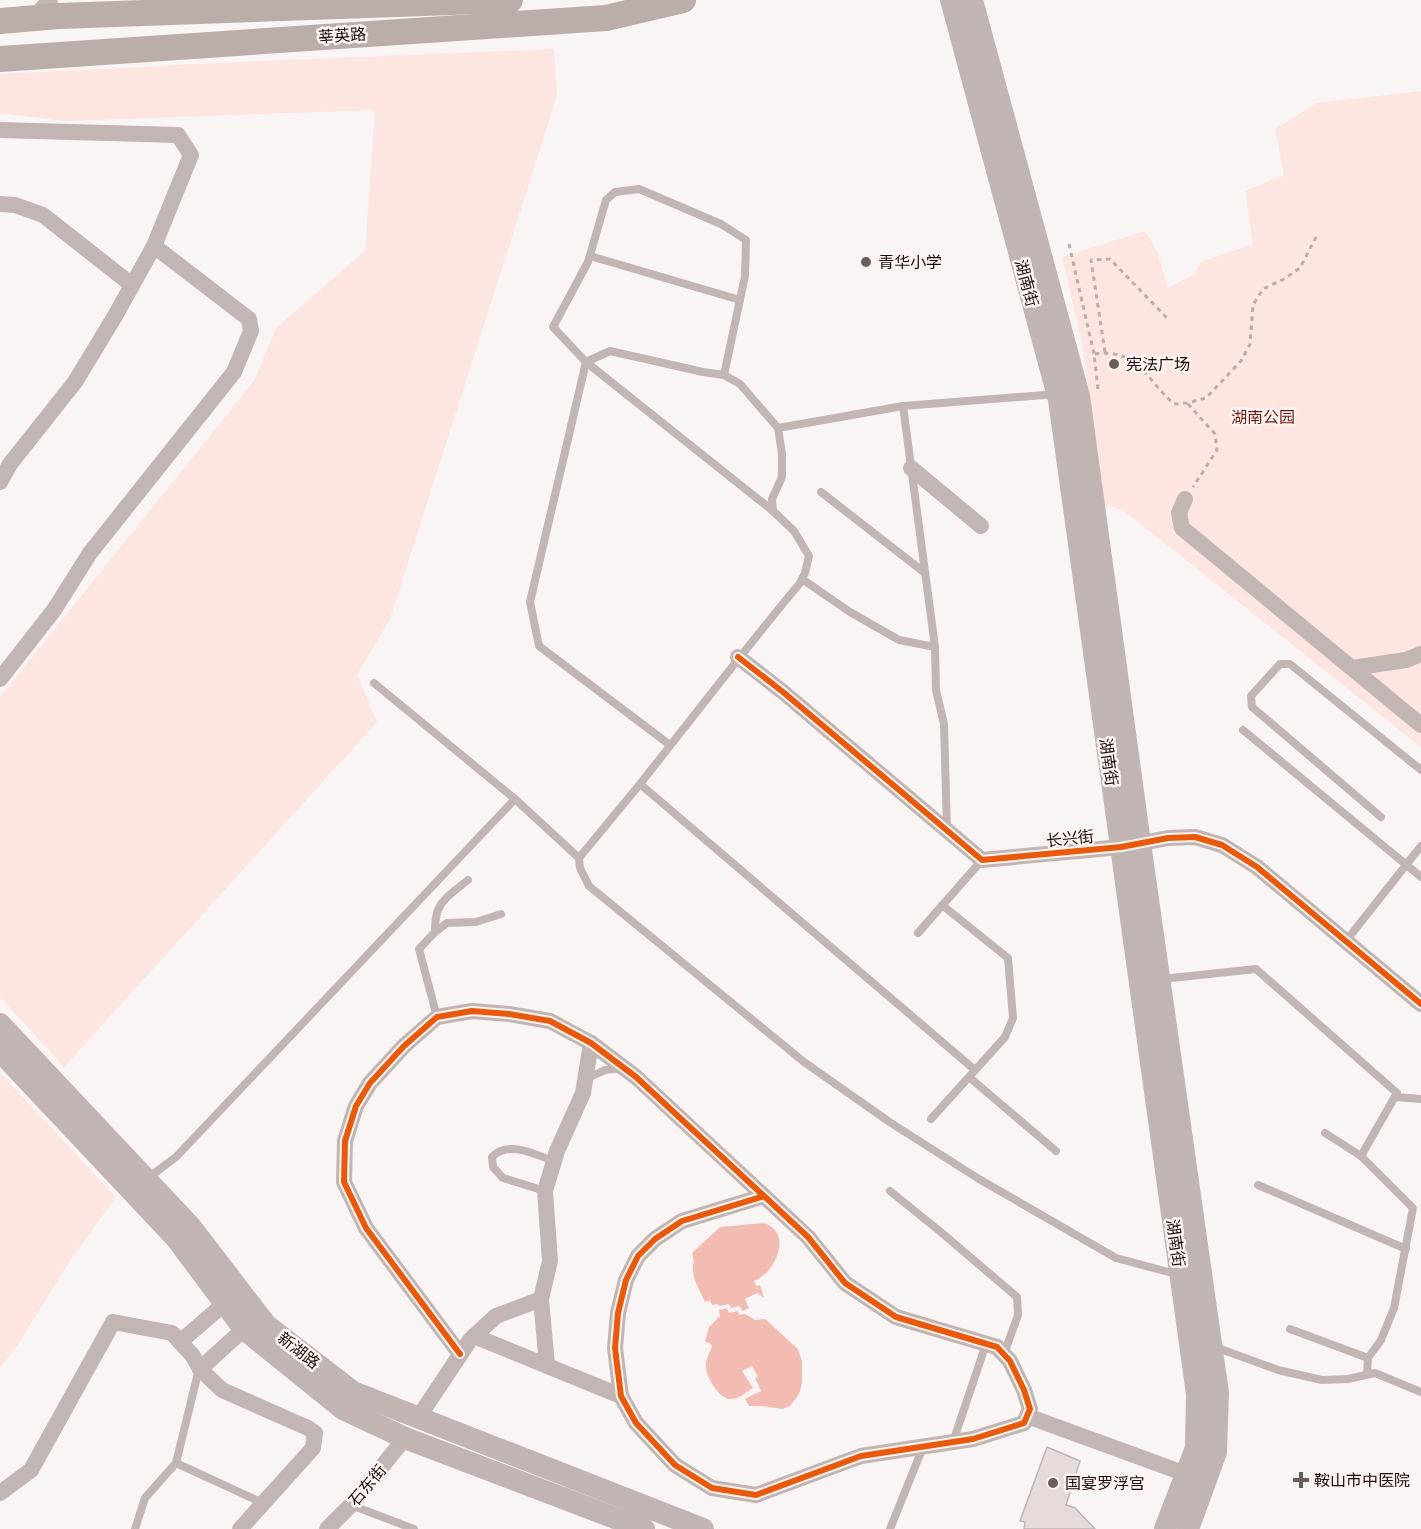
<svg xmlns="http://www.w3.org/2000/svg" width="1421" height="1529" viewBox="0 0 1421 1529" font-family="Mulish,'Noto Sans SC',sans-serif">
  <style>
    .green { fill: #fde5e1 }
    .water { fill: #f2bcb2 }
    .building { fill: #e6dbda; stroke: #beb5b4; stroke-width: 1.5 }
    .lines { fill: none; stroke-linecap: round; stroke-linejoin: round }
    .path { stroke: #b8afae; stroke-width: 3; stroke-dasharray: 4.5 4.5; stroke-linecap: butt }
    .service { stroke: #c2b6b4; stroke-width: 8 }
    .minor { stroke: #c2b6b4; stroke-width: 16 }
    .secondary { stroke: #c1b5b4; stroke-width: 22 }
    .primary { stroke: #baaeab; stroke-width: 26 }
    .cycleway-casing { stroke: #fdf4f2; stroke-width: 10 }
    .cycleway { stroke: #e8590c; stroke-width: 6 }
    .poi-dot { fill: #685e5c; stroke: #fdf4f2; stroke-width: 2 }
    .labels { text-anchor: middle; dominant-baseline: central; stroke-width: 5; stroke-linejoin: round; paint-order: stroke }
    .street-label { font-size: 16px; fill: #1a0c09; stroke: #fdf4f2 }
    .poi-label { font-size: 16px; fill: #1a0c09; stroke: #fdf4f2; text-anchor: start }
    .park-label { font-size: 16px; fill: #71180e; stroke: #fdf4f2 }
  </style>
  <rect width="100%" height="100%" fill="#faf5f5"/>
  <g class="green">
    <path d="M554,49l3,47 -167,523 -33,56 20,47 -313,345 -64,-70v-300l254,-316 22,-53 89,-77 10,-141 -310,11 -65,-8v-39l260,-13z"/>
    <path d="M1421,91v656l-298,-237 -18,-5 -23,-161 -20,-87 83,-26 13,22 10,35 26,-14 6,-12 53,-18 -8,-53 39,-16 -9,-46 42,-26z"/>
    <path d="M0,1073l116,124 -45,62 -54,87 -17,22z"/>
  </g>
  <g class="water">
    <path d="M764,1223c31,10 9,52 -10,58l2,5 4,-1 4,13 -7,-5 -12,6 4,9 -7,3 -2,-5 -9,2 -2,-4 -9,2 -3,-2 -5,1 -2,-5 -5,2c-5,-11 -16,-29 -11,-40l-2,-9 28,-26z"/>
    <path d="M727,1308l2,5 9,-2 1,4 6,-1 10,6 10,-1 33,30 4,12v23l-3,10 -9,12 -8,3 -20,-3h-13l-4,-7 16,-8 -6,-13 3,-1 -6,-11 -10,5 11,17c-6,4 -14,10 -21,11 -12,2 -25,-21 -26,-31 -1,-9 4,-15 6,-22l-2,-3 -5,-1 4,-15 11,-11 -1,-6z"/>
  </g>
  <path class="building" d="M1047,1447l33,14 -14,44 9,3 20,21h-71l1,-7 -5,-1z"/>
  <g class="lines">
    <g class="path">
      <path d="M1069,244l25,110"/>
      <path d="M1105,352l-14,-92 19,-1 57,59"/>
      <path d="M1098,389l-4,-35c45,-6 52,26 80,50l13,-1 19,-5 35,-37 9,-17 3,-39 10,-16 21,-10 16,-11 17,-33"/>
      <path d="M1188,404l27,30 2,16 -24,37"/>
    </g>
    <g class="service">
      <path d="M590,256l150,44"/>
      <path d="M724,375l21,-99 1,-36 -25,-16 -82,-35 -24,3 -9,8 -18,62 -35,65 33,35 187,149"/>
      <path d="M903,406l32,241"/>
      <path d="M778,428l125,-22 154,-12"/>
      <path d="M821,492l104,81"/>
      <path d="M802,579l48,33 49,28 36,7 1,43 8,34 3,106"/>
      <path d="M374,683l141,116 64,59 61,-74"/>
      <path d="M1243,730l178,147"/>
      <path d="M670,745l-131,-99 -9,-44 56,-240 24,-11 93,21 21,3 16,9 38,44 4,26v23l-10,22 1,12 21,20 15,25 -4,17 -5,10c-55,66 -107,134 -160,201l335,286"/>
      <path d="M1381,817l-129,-110 -1,-11 29,-32h10l131,106"/>
      <path d="M579,858l1,10 9,18 215,176 87,61 88,56 137,79 64,17"/>
      <path d="M435,932l12,-9 29,-1 25,-8"/>
      <path d="M918,933l64,-73"/>
      <path d="M1346,941l75,-95"/>
      <path d="M1162,979l94,-10 141,124 -36,63 52,52 -19,100 -13,32 -13,18"/>
      <path d="M437,1017l-18,-68 16,-17c-1,-30 12,-35 33,-52"/>
      <path d="M969,1077l87,74"/>
      <path d="M586,1079l19,-9 16,-2"/>
      <path d="M1395,1097l26,2"/>
      <path d="M931,1119l74,-82 8,-19 -5,-60 -66,-53"/>
      <path d="M1325,1133l36,23"/>
      <path d="M148,1178l28,-21 339,-358"/>
      <path d="M1258,1185l148,64"/>
      <path d="M545,1191l-42,-13 -10,-11 -1,-10c15,-17 43,-3 61,4"/>
      <path d="M890,1191l52,42 75,64 1,18 -14,39"/>
      <path d="M1290,1329l78,29 -1,16"/>
      <path d="M1215,1347l63,23 44,10 26,-1 27,-6 46,19"/>
      <path d="M199,1369l-23,94 87,40"/>
      <path d="M953,1442l33,-98"/>
      <path d="M351,1505l63,24"/>
      <path d="M135,1529l10,-31 31,-35"/>
      <path d="M890,1529l33,-82"/>
    </g>
    <g class="minor">
      <path d="M33,18l17,-18"/>
      <path d="M0,130l178,5 13,20 -37,91 -39,70 -40,66 -65,82 -10,18"/>
      <path d="M0,204l15,1 28,10 89,70"/>
      <path d="M911,468l70,58"/>
      <path d="M1185,499l-6,14 3,15 239,197"/>
      <path d="M738,657l45,35 199,168 139,-13 47,-9 27,-1 27,8 35,22 164,137"/>
      <path d="M1352,668l54,-8 15,-6"/>
      <path d="M0,679l54,-69 36,-57 144,-181 17,-41 -2,-12 -95,-73"/>
      <path d="M474,1336l147,60"/>
      <path d="M180,1342l45,-39"/>
      <path d="M460,1354l-94,-126 -22,-46 1,-41 11,-35 14,-23 34,-37 33,-29 35,-6 37,3 41,7 41,22 45,34 172,160 37,46 51,34 101,30 13,14 14,29 6,19 -6,14 -51,16 -112,17 -105,39 -44,-7 -37,-23 -39,-42 -15,-27 -6,-48 3,-35 8,-33 12,-24 17,-17 27,-18 82,-25"/>
      <path d="M547,1365l-6,-66 9,-38 -5,-70 12,-40 26,-58 8,-50"/>
      <path d="M200,1369l44,-40"/>
      <path d="M1027,1416l159,58"/>
      <path d="M418,1418l52,-78 26,-24 45,-17"/>
      <path d="M0,1493l31,-23 82,-148 59,11 21,23 7,13 22,21 86,38 7,5 -2,15 -73,81"/>
      <path d="M327,1529l24,-24 54,-67"/>
    </g>
    <g class="secondary">
      <path d="M951,0l108,400 138,994 -1,54 -31,81"/>
      <path d="M972,0l107,396 61,447 78,550 -2,59 -28,77"/>
      <path d="M0,1024l190,202 76,99 87,67 350,137"/>
      <path d="M0,1051l176,187 68,91 99,80 62,29 239,91"/>
    </g>
    <g class="primary">
      <path d="M0,21l59,-5 451,-16"/>
      <path d="M0,59l606,-41 77,-18"/>
    </g>
    <g class="cycleway-casing">
      <g id="cycleway">
        <path d="M738,657l45,35 199,168 139,-13 47,-9 27,-1 27,8 35,22 164,137"/>
        <path d="M460,1354l-94,-126 -22,-46 1,-41 11,-35 14,-23 34,-37 33,-29 35,-6 37,3 41,7 41,22 45,34 172,160 37,46 51,34 101,30 13,14 14,29 6,19 -6,14 -51,16 -112,17 -105,39 -44,-7 -37,-23 -39,-42 -15,-27 -6,-48 3,-35 8,-33 12,-24 17,-17 27,-18 82,-25"/>
      </g>
    </g>
    <use href="#cycleway" class="cycleway"/>
  </g>
  <g class="poi-dot">
    <circle cx="866" cy="262" r="6"/>
    <circle cx="1114" cy="364" r="6"/>
    <path d="M1298 1471h6v6h6v6h-6v6h-6v-6h-6v-6h6z"/>
    <circle cx="1053" cy="1483" r="6"/>
  </g>
  <g class="labels">
    <g class="street-label">
      <text transform="translate(342 35) rotate(-4)">莘英路</text>
      <text transform="translate(1027 283) rotate(75)">湖南街</text>
      <text transform="translate(1109 762) rotate(82)">湖南街</text>
      <text transform="translate(1070 838) rotate(-6)">长兴街</text>
      <text transform="translate(1176 1243) rotate(82)">湖南街</text>
      <text transform="translate(299 1350) rotate(38)">新湖路</text>
      <text transform="translate(367 1485) rotate(-50)">石东街</text>
    </g>
    <g class="poi-label">
      <text x="878" y="262">青华小学</text>
      <text x="1126" y="364">宪法广场</text>
      <text x="1314" y="1480">鞍山市中医院</text>
      <text x="1065" y="1483">国宴罗浮宫</text>
    </g>
    <g class="park-label">
      <text x="1263" y="417">湖南公园</text>
    </g>
  </g>
</svg>
